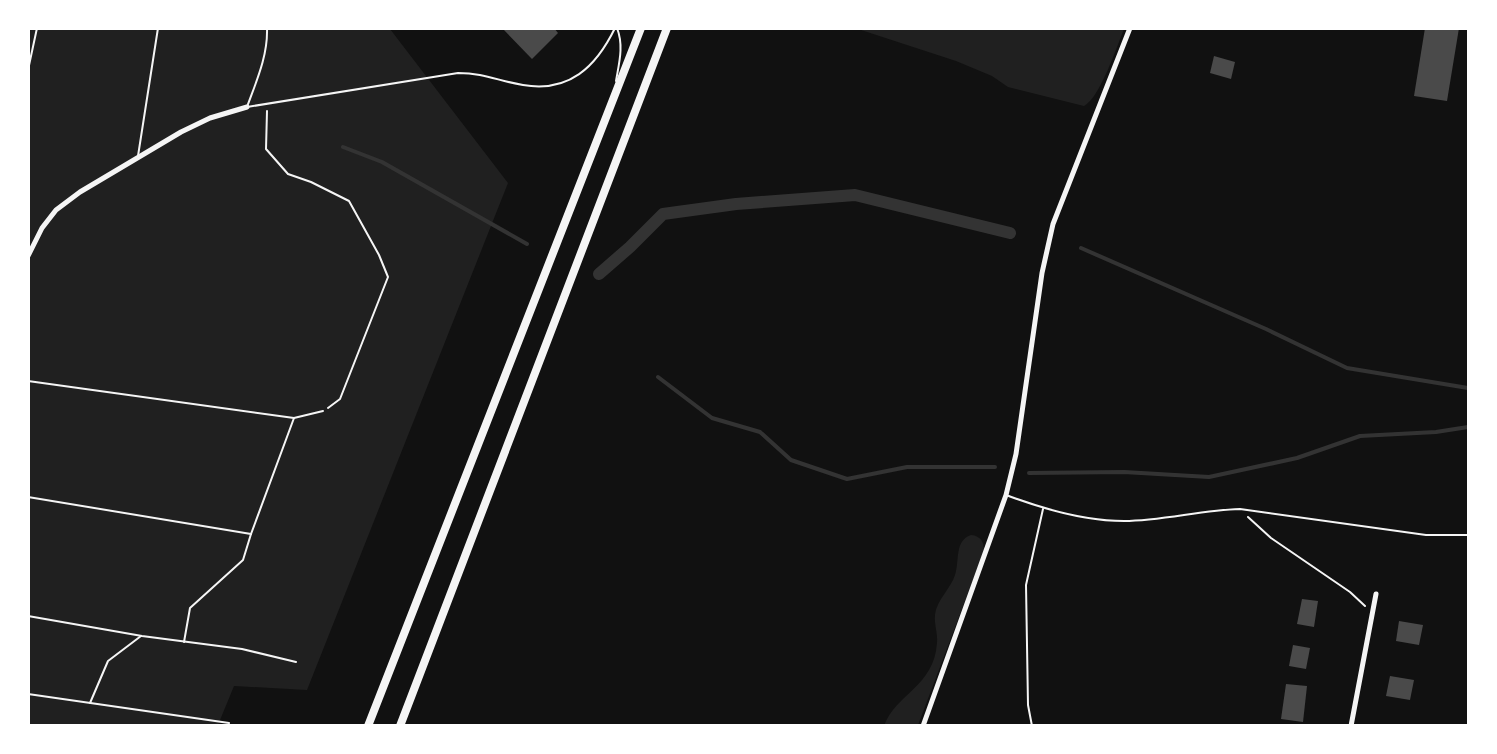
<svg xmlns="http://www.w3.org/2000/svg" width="1497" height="754" viewBox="0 0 1497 754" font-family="'Source Sans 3',sans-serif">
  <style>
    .green { fill: #202020 }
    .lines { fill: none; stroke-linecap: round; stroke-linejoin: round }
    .stream { stroke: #333; stroke-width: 4 }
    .canal { stroke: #333; stroke-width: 12 }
    .building { fill: #4a4a4a }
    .path { stroke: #f5f5f5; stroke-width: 2 }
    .service { stroke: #f5f5f5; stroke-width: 2 }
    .minor { stroke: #f5f5f5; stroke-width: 5 }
    .trunk { stroke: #f5f5f5; stroke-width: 8 }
  </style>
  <rect width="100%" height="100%" fill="#111"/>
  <g class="green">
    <path d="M28,29h362l118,154 -201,507 -73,-4 -16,39h-189z"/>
    <path d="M858,29h266c-7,17 -24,69 -40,77l-76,-19 -16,-11 -36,-15z"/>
    <path d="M971,535c10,1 13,7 13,16l-66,174 -34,1c11,-32 50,-39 53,-83 1,-9 -3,-19 -2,-28 1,-14 16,-27 20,-40 5,-15 -1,-34 16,-40z"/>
  </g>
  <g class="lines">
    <g class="stream">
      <path d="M343,147l39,15 145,82"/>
      <path d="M1081,248l185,81 81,39 121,20"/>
      <path d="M658,377l54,41 48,14 31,28 56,19 60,-12h88"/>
      <path d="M1029,473l95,-1 85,5 88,-19 63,-22 76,-4 32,-5"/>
    </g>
    <path class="canal" d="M599,274l31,-27 33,-33 73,-10 119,-9 155,38"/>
  </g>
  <g class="building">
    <path d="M502,28h52l4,5 -26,26z"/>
    <path d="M1425,28h34l-12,73 -33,-5z"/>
    <path d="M1214,56l21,6 -4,17 -21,-6z"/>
    <path d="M1302,599l16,2 -4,26 -17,-3z"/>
    <path d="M1399,621l24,4 -4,20 -23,-4z"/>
    <path d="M1293,645l17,3 -4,21 -17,-3z"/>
    <path d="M1390,676l24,4 -4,20 -24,-4z"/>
    <path d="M1286,684l21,2 -4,36 -22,-3z"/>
  </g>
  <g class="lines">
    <g class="path">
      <path d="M267,111l-1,38 22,25 23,8 38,19 30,54 9,22 -48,122 -12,9"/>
      <path d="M1248,517l23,21 79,54 15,14"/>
    </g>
    <g class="service">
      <path d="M267,28c1,28 -11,54 -20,79l211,-34c27,0 40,8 65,12 46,8 73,-18 92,-57"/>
      <path d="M28,70l9,-42"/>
      <path d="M616,81c3,-18 8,-35 1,-53"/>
      <path d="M138,156l20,-128"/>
      <path d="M28,381l266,37 29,-7"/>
      <path d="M1006,495c37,14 77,26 118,26 38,0 77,-11 116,-12l186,26h42"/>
      <path d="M28,497l223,37"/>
      <path d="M28,616l114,20 100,13 54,13"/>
      <path d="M184,642l6,-34 53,-48 8,-26 43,-116"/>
      <path d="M28,694l201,29"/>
      <path d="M90,703l18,-42 33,-25"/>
      <path d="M1032,726l-4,-21 -2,-120 17,-76"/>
    </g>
    <g class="minor">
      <path d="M28,256l14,-28 14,-18 24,-18 101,-60 29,-14 37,-11"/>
      <path d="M923,726l83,-231 10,-41 26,-181 11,-49 77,-196"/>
      <path d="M1351,726l25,-132"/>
    </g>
    <g class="trunk">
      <path d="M368,726l273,-698"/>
      <path d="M400,726l267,-698"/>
    </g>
  </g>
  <rect width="1497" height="754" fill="none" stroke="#ffffff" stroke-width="60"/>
</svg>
